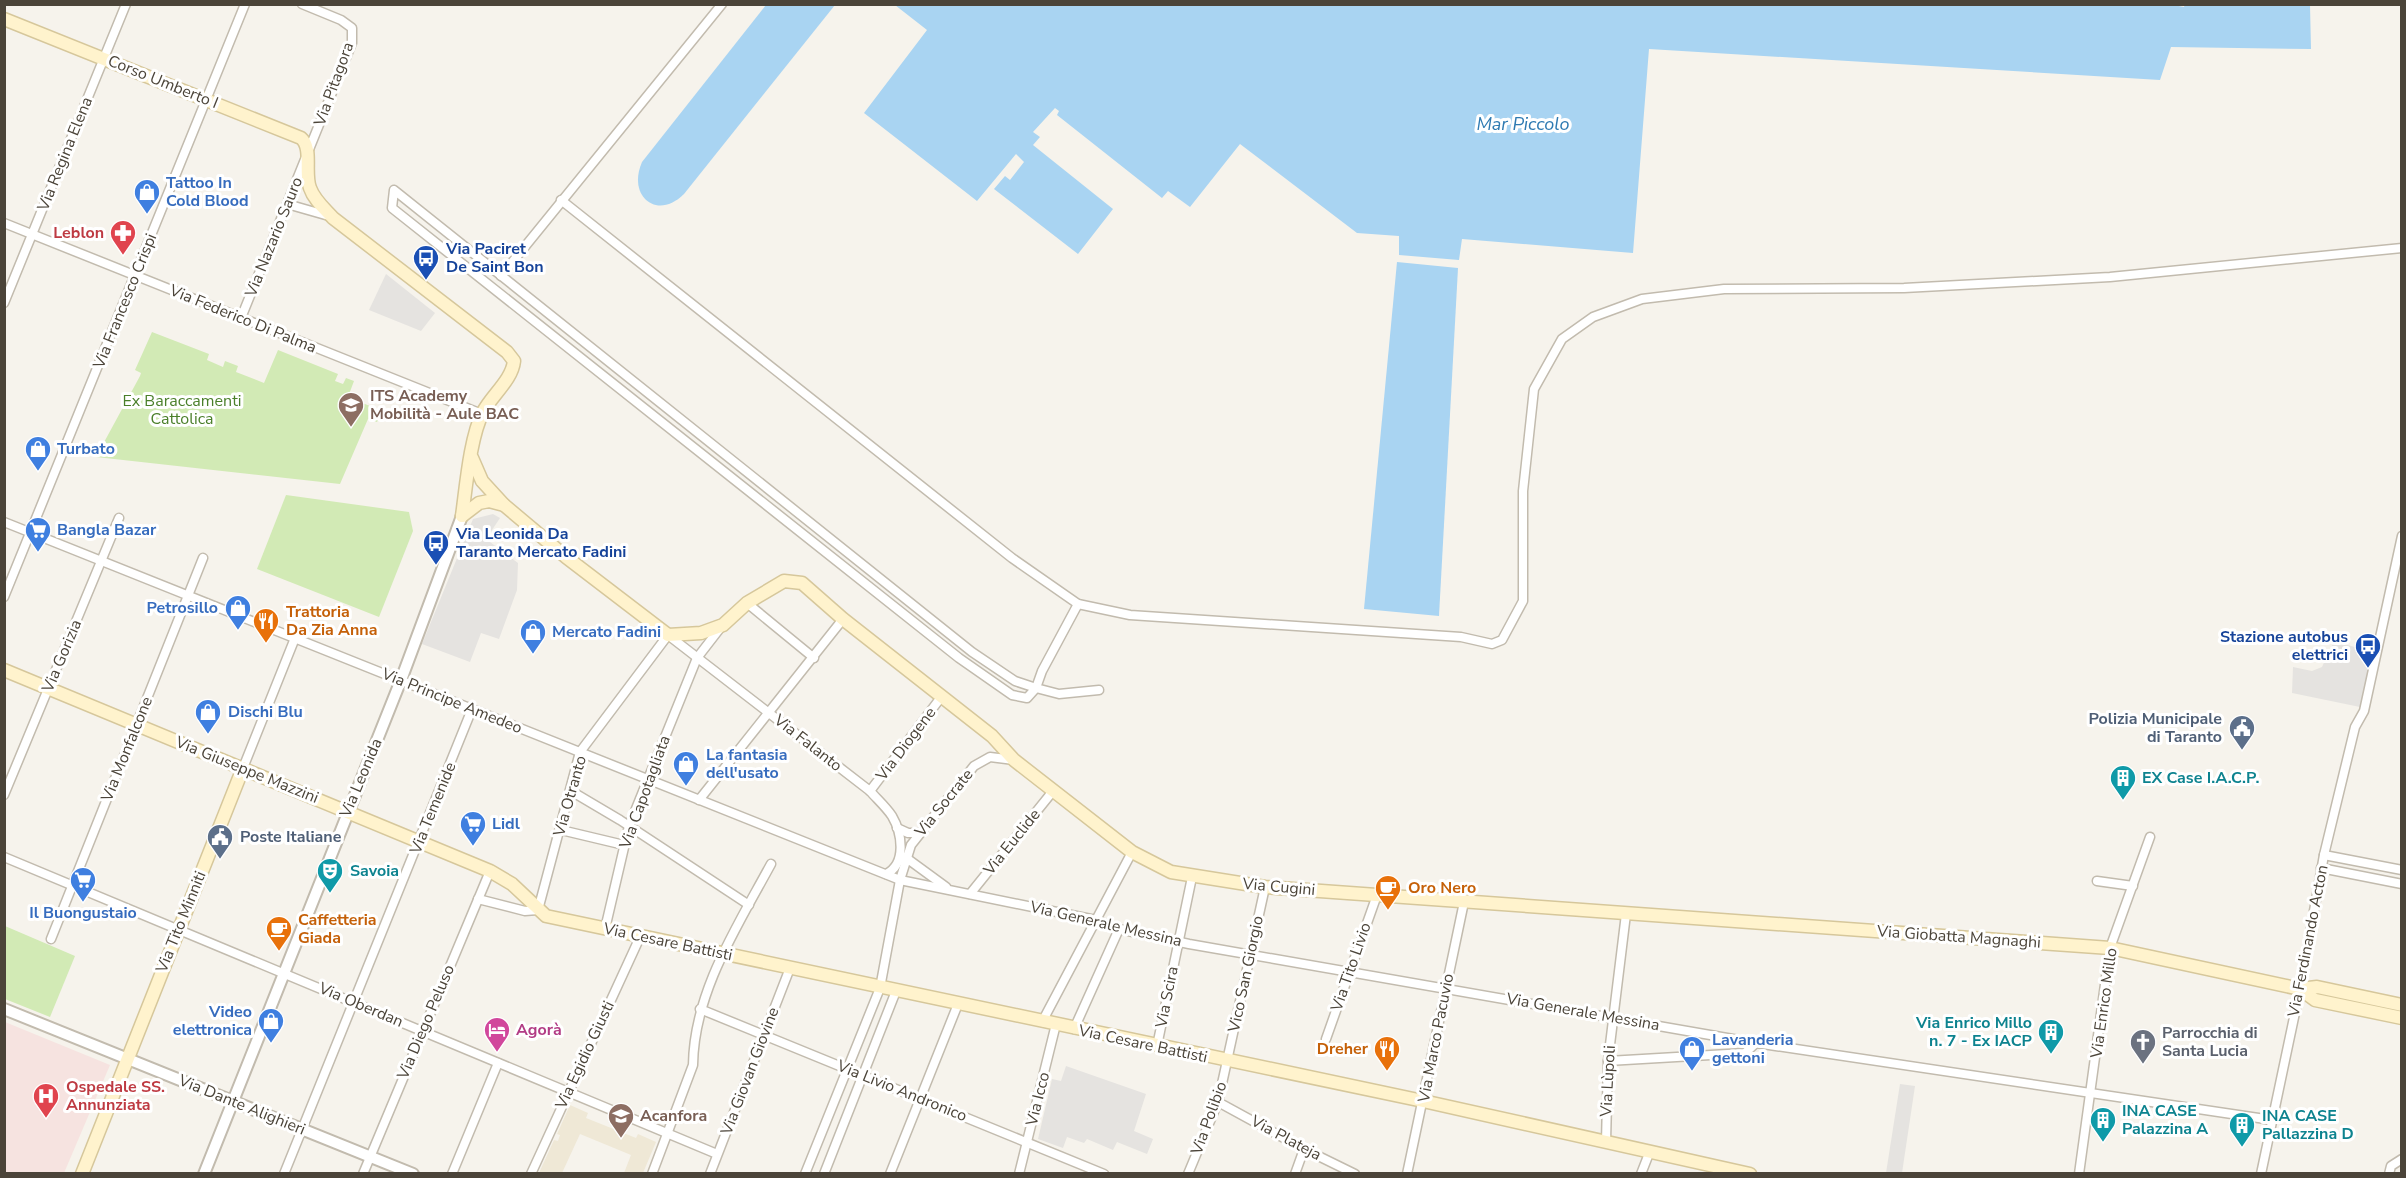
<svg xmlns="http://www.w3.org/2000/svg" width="2406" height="1178" viewBox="0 0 2406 1178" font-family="'Nunito Sans',sans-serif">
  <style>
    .education { fill: #efe8d6 }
    .medical { fill: #f6e3e0 }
    .green { fill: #d2eab5 }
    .parking { fill: #e5e3e0 }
    .water { fill: #a9d4f2 }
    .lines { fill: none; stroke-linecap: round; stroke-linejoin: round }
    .minor-casing { stroke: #c2bbae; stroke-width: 11 }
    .tertiary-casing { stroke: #c2bbae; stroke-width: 14 }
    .secondary-casing { stroke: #d6c79b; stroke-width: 15 }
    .minor { stroke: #fff; stroke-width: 8 }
    .tertiary { stroke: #fff; stroke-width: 10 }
    .secondary { stroke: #fff3cd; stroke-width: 12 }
    .labels { text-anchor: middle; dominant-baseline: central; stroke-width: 6; stroke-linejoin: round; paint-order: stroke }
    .street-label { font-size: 16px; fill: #4b4439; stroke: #fff }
    .shop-label { font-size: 16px; font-weight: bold; fill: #366cbe; stroke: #fff; text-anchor: start }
    .health-label { font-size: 16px; font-weight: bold; fill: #be3a42; stroke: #fff; text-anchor: end }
    .transit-label { font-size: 16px; font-weight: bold; fill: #164399; stroke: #fff; text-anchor: start }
    .education-label { font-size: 16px; font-weight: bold; fill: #785e54; stroke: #fff; text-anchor: start }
    .park-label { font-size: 16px; fill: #4a7f2a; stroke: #fff }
    .food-label { font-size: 16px; font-weight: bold; fill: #c56008; stroke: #fff; text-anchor: start }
    .service-label { font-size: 16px; font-weight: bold; fill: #4e5e75; stroke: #fff; text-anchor: end }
    .culture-label { font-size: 16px; font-weight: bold; fill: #0d838f; stroke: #fff; text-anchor: start }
    .hotel-label { font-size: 16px; font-weight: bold; fill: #b23c85; stroke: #fff; text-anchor: start }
    .worship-label { font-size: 16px; font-weight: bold; fill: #5b616d; stroke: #fff; text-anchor: start }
    .water-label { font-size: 18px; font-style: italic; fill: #2e7ab2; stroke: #fff }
  </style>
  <rect width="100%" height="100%" fill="#f6f3ec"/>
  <path class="education" d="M570,1105l18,8 -2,5 50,20 2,-4 18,8 -13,31h-19l7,-18 -51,-21 -18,39h-23l15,-33 4,1 2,-6 -3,-1z"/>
  <path class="medical" d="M5,1022l105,43 -46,108h-59z"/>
  <g class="green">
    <path d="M152,332l57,22 -2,6 16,7 2,-6 13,5 -2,6 28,11 14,-33 60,24 -3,7 8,3 3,-6 8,3 -6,16 34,14 -5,11 -9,-3 -28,65 -244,-27 44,-81 1,-3 -6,-3z"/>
    <path d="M286,495l123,17 4,19 -34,86 -122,-48z"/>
    <path d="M5,926l70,30 -25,61 -45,-18z"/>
  </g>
  <g class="parking">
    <path d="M386,274l49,39 -14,18 -52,-21z"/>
    <path d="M493,514l7,4 -14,21 32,24 -1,27 -18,49 -18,-6 -11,29 -48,-18 51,-125z"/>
    <path d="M2334,641l38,11 -12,55 -68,-14 1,-26 19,4 10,-4z"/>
    <path d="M1066,1066l80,28 -12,37 19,8 -6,15 -30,-12 -4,8 -26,-11 -3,4 -17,-6 -4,11 -25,-9 14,-60 9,2z"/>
    <path d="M1900,1084l15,2 -13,87h-16z"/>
  </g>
  <g class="water">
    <path d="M2168,4l16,3 1,-3 125,1 1,44 -140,-2 -11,33 -511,-31 -16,204 -171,-14 -3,21 -60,-5v-19l-42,-3 -117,-89 -50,63 -22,-16 -6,7 -105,-83 2,-4 -4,-3 -22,24 7,5 -7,8 80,64 -35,45 -84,-65 11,-13 5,4 14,-18 -8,-8 -39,47 -113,-88 63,-83 -32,-25z"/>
    <path d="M766,5h69l-151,189c-27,27 -57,2 -42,-32z"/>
    <path d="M1397,262l61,6 -19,348 -75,-7z"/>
  </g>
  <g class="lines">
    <g class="minor-casing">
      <g id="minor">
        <path d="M394,190l578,462 43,29 21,7 -9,10 -15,-3 -53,-37 -567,-450z"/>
        <path d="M561,200l451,358 66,46 52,11 331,22 31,7 10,-4 21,-39v-110l11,-102 28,-50 31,-22 49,-18 82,-10 180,-1 206,-11 292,-29"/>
        <path d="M287,204l42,12"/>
        <path d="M4,223l478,191"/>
        <path d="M501,276l221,-272"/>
        <path d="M4,303l122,-299"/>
        <path d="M241,318l111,-275v-15l-11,-8 -39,-16"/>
        <path d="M4,522l896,358 196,40 23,9 70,15 567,99 516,77"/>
        <path d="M4,597l241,-593"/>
        <path d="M747,603l67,55"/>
        <path d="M1078,604l-36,67 -6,17 23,6 40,-4"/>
        <path d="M243,768l52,-130"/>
        <path d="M571,791l49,29 129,85"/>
        <path d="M870,791l72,-95"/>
        <path d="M4,795l115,-277"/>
        <path d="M699,800l144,-181"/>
        <path d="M897,828l11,5h12"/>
        <path d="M561,830l63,15"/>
        <path d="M2324,855l78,15"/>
        <path d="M4,857l713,297"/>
        <path d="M905,857l41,30"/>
        <path d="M2321,868l81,16"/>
        <path d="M2097,881l36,5"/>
        <path d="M970,894l83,-103"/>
        <path d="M478,899l47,12 13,-1 42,-158 88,-117 202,156c7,8 16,16 22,25 10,17 15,48 -6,58"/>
        <path d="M605,929l24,-103 68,-168 24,-31"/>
        <path d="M51,939l152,-381"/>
        <path d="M700,1009l404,165"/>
        <path d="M1042,1022l90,-170"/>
        <path d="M1074,1029l45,-100"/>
        <path d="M1326,1039l51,-144"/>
        <path d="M1157,1046l35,-169"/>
        <path d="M1608,1061l137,-8 11,-10"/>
        <path d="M1218,1102l86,47 51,25"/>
        <path d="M1606,1142l2,-81 18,-147"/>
        <path d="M284,1174l188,-465"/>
        <path d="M363,1174l127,-303"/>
        <path d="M452,1174l46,-111"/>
        <path d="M531,1174l109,-237"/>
        <path d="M652,1174l41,-109c1,-73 44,-138 78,-201"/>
        <path d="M710,1174l80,-206"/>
        <path d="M805,1174l75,-186 20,-108 11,-35 63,-79 16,-9 24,3"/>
        <path d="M824,1174l72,-183"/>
        <path d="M890,1174l68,-170"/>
        <path d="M1019,1174l37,-150"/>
        <path d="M1188,1174l30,-72 47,-215"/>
        <path d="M1295,1174l9,-25"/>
        <path d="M1407,1174l57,-272"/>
        <path d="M1641,1174l9,-23"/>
        <path d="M2079,1174l31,-226 40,-111"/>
        <path d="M2261,1174l39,-185 24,-134 31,-128 9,-16 38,-175"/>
        <path d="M2389,1174l2,-8 11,-7"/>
      </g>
    </g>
    <g class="tertiary-casing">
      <g id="tertiary">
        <path d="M4,1009l409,165"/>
        <path d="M204,1174l197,-494 61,-164"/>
      </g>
    </g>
    <g class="secondary-casing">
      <g id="secondary">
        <path d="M4,19l297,119c12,10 3,35 9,50 4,12 15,21 23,30l174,134 7,9c-2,19 -22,34 -31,51 -13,25 -17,76 -21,104"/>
        <path d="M472,458l10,23 22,24"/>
        <path d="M462,516l17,-13 10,-2 15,4 62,52 102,78 33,-2 22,-8 24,-22 37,-22 18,2 41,36 149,117 22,24 118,92 39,20 94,15 845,61 190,41 15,11 87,18"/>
        <path d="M4,670l486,201 22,13 34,32 877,185 327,73"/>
        <path d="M2300,989l17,-2 85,18"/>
        <path d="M82,1174l161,-406"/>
      </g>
    </g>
    <use href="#minor" class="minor"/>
    <use href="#tertiary" class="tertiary"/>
    <use href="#secondary" class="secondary"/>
  </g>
  <defs>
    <g id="shop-pin" transform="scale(1.35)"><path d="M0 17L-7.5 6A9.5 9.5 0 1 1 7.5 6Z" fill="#3f7fe0" stroke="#fff"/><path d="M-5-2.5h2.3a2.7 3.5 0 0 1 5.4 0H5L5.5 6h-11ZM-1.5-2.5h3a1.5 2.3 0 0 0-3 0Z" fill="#fff"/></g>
    <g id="pharmacy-pin" transform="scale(1.35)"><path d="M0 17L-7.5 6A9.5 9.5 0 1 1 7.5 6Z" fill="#e0444e" stroke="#fff"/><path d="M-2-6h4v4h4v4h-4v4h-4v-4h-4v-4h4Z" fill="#fff"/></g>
    <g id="bus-pin" transform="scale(1.35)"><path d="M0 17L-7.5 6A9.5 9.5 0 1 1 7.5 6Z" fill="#1a4fb4" stroke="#fff"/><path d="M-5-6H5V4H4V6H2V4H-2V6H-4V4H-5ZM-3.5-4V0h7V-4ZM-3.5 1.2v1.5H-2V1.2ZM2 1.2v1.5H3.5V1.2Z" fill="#fff"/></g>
    <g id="university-pin" transform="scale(1.35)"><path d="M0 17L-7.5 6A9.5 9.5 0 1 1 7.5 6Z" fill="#8d6e63" stroke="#fff"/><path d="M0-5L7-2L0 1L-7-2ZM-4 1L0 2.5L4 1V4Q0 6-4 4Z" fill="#fff"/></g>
    <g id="supermarket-pin" transform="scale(1.35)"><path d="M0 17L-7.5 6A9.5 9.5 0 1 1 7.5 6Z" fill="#3f7fe0" stroke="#fff"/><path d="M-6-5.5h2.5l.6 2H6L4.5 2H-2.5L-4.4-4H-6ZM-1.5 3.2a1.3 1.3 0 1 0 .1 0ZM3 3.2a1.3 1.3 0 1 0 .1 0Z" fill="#fff"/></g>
    <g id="restaurant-pin" transform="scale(1.35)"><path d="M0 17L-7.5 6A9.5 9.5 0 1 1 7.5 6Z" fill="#e8710a" stroke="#fff"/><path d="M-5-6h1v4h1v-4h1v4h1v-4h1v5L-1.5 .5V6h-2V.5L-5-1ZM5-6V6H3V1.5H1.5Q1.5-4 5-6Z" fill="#fff"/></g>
    <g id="civic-pin" transform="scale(1.35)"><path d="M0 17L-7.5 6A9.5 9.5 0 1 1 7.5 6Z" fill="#5c6f8a" stroke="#fff"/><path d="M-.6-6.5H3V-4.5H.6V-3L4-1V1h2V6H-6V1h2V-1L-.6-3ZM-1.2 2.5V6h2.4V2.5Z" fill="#fff"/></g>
    <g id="building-pin" transform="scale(1.35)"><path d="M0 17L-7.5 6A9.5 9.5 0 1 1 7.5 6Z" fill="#0f9aa8" stroke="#fff"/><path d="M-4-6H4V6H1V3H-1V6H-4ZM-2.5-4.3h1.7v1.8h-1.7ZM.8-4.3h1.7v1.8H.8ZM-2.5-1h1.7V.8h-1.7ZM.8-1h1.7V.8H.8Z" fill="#fff"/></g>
    <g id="theatre-pin" transform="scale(1.35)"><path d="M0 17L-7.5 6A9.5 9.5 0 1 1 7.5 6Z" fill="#0f9aa8" stroke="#fff"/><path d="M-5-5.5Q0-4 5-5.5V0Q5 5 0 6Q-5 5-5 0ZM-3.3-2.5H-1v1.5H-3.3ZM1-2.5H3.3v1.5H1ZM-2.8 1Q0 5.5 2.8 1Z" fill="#fff"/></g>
    <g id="cafe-pin" transform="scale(1.35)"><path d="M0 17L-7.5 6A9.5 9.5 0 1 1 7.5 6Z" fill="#e8710a" stroke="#fff"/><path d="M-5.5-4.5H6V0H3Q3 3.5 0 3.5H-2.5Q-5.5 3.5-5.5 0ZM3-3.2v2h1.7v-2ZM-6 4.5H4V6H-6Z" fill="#fff"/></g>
    <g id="hotel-pin" transform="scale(1.35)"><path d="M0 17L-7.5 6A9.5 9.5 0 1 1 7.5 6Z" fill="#d1479c" stroke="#fff"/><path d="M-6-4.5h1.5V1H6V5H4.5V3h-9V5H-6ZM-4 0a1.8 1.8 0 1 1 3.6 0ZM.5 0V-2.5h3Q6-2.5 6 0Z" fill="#fff"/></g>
    <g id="church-pin" transform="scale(1.35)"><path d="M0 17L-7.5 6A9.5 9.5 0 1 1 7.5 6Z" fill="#6b7280" stroke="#fff"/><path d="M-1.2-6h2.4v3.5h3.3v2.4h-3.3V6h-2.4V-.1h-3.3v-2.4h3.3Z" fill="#fff"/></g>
    <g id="hospital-pin" transform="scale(1.35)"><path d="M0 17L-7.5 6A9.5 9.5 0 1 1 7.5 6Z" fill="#e0444e" stroke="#fff"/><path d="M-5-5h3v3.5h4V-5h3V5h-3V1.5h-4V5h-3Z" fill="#fff"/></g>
    <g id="school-pin" transform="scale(1.35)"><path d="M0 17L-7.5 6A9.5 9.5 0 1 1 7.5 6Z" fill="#8d6e63" stroke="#fff"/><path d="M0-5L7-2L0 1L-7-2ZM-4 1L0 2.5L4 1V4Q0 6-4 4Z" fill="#fff"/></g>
  </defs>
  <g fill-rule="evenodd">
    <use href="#shop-pin" x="147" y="192"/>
    <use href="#pharmacy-pin" x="123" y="233"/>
    <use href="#bus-pin" x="426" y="258"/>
    <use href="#university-pin" x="351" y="405"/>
    <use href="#shop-pin" x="38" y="449"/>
    <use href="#supermarket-pin" x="38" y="530"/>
    <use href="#bus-pin" x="436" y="543"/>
    <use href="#shop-pin" x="238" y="608"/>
    <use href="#restaurant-pin" x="266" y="621"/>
    <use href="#shop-pin" x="533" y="632"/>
    <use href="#bus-pin" x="2368" y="646"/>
    <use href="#shop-pin" x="208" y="712"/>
    <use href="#civic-pin" x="2242" y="728"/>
    <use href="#shop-pin" x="686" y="764"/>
    <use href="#building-pin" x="2123" y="778"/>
    <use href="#supermarket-pin" x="473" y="824"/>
    <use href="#civic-pin" x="220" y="837"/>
    <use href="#theatre-pin" x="330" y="871"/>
    <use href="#supermarket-pin" x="83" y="880"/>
    <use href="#cafe-pin" x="1388" y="888"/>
    <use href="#cafe-pin" x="279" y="929"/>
    <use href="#shop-pin" x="271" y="1021"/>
    <use href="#hotel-pin" x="497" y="1030"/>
    <use href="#building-pin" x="2051" y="1032"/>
    <use href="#church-pin" x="2143" y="1042"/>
    <use href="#restaurant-pin" x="1387" y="1049"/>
    <use href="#shop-pin" x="1692" y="1049"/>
    <use href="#hospital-pin" x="46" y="1096"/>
    <use href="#school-pin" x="621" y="1116"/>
    <use href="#building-pin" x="2103" y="1120"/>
    <use href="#building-pin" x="2242" y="1125"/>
  </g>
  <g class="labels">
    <g class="street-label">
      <text transform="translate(163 82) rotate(22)">Corso Umberto I</text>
      <text transform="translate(334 84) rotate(-70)">Via Pitagora</text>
      <text transform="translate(65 154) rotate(-68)">Via Regina Elena</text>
      <text transform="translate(274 237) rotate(-68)">Via Nazario Sauro</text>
      <text transform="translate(125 301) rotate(-68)">Via Francesco Crispi</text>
      <text transform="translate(243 319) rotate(22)">Via Federico Di Palma</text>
      <text transform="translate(62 656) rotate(-67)">Via Gorizia</text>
      <text transform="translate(452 701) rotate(22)">Via Principe Amedeo</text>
      <text transform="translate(808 743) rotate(38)">Via Falanto</text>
      <text transform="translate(906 744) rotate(-53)">Via Diogene</text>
      <text transform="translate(127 749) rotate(-68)">Via Monfalcone</text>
      <text transform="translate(247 770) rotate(22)">Via Giuseppe Mazzini</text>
      <text transform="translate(361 778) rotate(-67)">Via Leonida</text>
      <text transform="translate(645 792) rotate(-70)">Via Capotagliata</text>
      <text transform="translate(570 796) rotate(-74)">Via Otranto</text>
      <text transform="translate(944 803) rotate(-51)">Via Socrate</text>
      <text transform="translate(433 808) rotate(-68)">Via Temenide</text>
      <text transform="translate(1012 842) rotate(-51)">Via Euclide</text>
      <text transform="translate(1279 887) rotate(5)">Via Cugini</text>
      <text transform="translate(181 922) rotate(-68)">Via Tito Minniti</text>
      <text transform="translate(1106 924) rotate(13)">Via Generale Messina</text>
      <text transform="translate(1959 937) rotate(4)">Via Giobatta Magnaghi</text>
      <text transform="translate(2308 941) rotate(-79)">Via Ferdinando Acton</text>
      <text transform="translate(668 942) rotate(12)">Via Cesare Battisti</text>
      <text transform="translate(1351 967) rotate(-71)">Via Tito Livio</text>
      <text transform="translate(1246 974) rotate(-78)">Vico San Giorgio</text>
      <text transform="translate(1167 997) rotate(-79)">Via Scira</text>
      <text transform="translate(2104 1003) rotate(-82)">Via Enrico Millo</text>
      <text transform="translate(361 1005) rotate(23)">Via Oberdan</text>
      <text transform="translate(1583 1012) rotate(10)">Via Generale Messina</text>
      <text transform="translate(426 1022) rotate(-67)">Via Diego Peluso</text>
      <text transform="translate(1436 1038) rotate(-79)">Via Marco Pacuvio</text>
      <text transform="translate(1143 1044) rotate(12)">Via Cesare Battisti</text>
      <text transform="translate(585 1055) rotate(-65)">Via Egidio Giusti</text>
      <text transform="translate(750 1071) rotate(-69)">Via Giovan Giovine</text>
      <text transform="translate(1608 1081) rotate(-87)">Via Lùpoli</text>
      <text transform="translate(902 1091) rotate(22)">Via Livio Andronico</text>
      <text transform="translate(1038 1099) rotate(-76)">Via Icco</text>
      <text transform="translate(242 1105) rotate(22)">Via Dante Alighieri</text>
      <text transform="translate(1209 1118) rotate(-70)">Via Polibio</text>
      <text transform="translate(1286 1138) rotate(28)">Via Plateja</text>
    </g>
    <g class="shop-label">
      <text x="166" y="183">Tattoo In<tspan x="166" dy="18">Cold Blood</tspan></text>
      <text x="57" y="449">Turbato</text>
      <text x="57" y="530">Bangla Bazar</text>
      <text x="218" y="608" text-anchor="end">Petrosillo</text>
      <text x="552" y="632">Mercato Fadini</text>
      <text x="228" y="712">Dischi Blu</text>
      <text x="706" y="755">La fantasia<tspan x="706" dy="18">dell'usato</tspan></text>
      <text x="492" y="824">Lidl</text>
      <text x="83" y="913" text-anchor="middle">Il Buongustaio</text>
      <text x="252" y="1012" text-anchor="end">Video<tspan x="252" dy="18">elettronica</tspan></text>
      <text x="1712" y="1040">Lavanderia<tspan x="1712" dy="18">gettoni</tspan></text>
    </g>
    <g class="health-label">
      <text x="104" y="233">Leblon</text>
      <text x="66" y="1087" text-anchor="start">Ospedale SS.<tspan x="66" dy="18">Annunziata</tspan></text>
    </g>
    <g class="transit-label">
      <text x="446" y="249">Via Paciret<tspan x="446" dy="18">De Saint Bon</tspan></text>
      <text x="456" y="534">Via Leonida Da<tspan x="456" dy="18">Taranto Mercato Fadini</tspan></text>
      <text x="2348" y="637" text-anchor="end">Stazione autobus<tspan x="2348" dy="18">elettrici</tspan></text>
    </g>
    <g class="education-label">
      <text x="370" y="396">ITS Academy<tspan x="370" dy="18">Mobilità - Aule BAC</tspan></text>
      <text x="640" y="1116">Acanfora</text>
    </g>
    <g class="park-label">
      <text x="182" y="401">Ex Baraccamenti<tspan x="182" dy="18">Cattolica</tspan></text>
    </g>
    <g class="food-label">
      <text x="286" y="612">Trattoria<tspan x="286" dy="18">Da Zia Anna</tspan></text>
      <text x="1408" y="888">Oro Nero</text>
      <text x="298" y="920">Caffetteria<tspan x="298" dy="18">Giada</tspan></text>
      <text x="1368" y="1049" text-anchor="end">Dreher</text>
    </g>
    <g class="service-label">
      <text x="2222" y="719">Polizia Municipale<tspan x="2222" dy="18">di Taranto</tspan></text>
      <text x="240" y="837" text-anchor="start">Poste Italiane</text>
    </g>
    <g class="culture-label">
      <text x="2142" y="778">EX Case I.A.C.P.</text>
      <text x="350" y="871">Savoia</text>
      <text x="2032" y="1023" text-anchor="end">Via Enrico Millo<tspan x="2032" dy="18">n. 7 - Ex IACP</tspan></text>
      <text x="2122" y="1111">INA CASE<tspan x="2122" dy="18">Palazzina A</tspan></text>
      <text x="2262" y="1116">INA CASE<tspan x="2262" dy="18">Pallazzina D</tspan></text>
    </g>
    <g class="hotel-label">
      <text x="516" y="1030">Agorà</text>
    </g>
    <g class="worship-label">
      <text x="2162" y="1033">Parrocchia di<tspan x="2162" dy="18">Santa Lucia</tspan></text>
    </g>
    <g class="water-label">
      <text x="1523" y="124">Mar Piccolo</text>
    </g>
  </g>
  <rect width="2406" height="1178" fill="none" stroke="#4b4439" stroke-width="12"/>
</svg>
